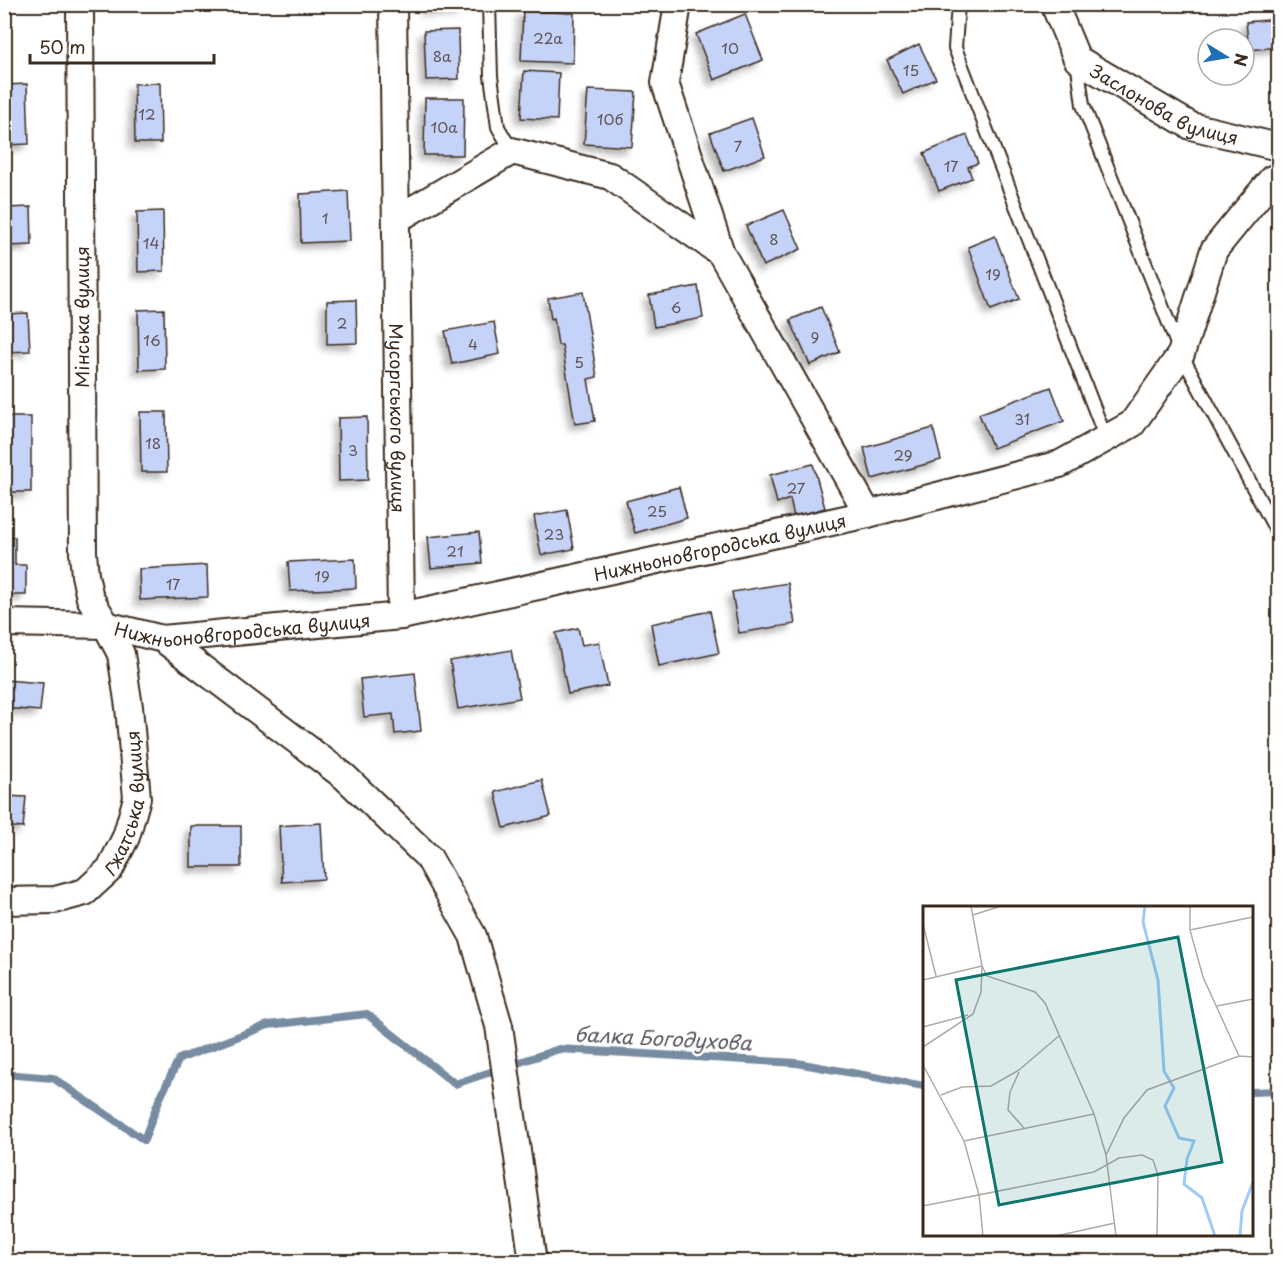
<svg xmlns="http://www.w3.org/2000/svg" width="1283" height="1266" viewBox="0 0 1283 1266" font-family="'Playpen Sans',sans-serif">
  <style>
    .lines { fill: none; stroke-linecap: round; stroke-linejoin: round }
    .stream { stroke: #778ba1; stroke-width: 8 }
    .building { fill: #c5d3f9; stroke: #3b2a1e; stroke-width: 1.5; filter: url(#shadow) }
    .lane-casing { stroke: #3b2a1e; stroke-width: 16 }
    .street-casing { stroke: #3b2a1e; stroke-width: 30 }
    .lane { stroke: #fff; stroke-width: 12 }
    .street { stroke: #fff; stroke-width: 26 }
    .labels { text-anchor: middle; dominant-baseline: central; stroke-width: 5; stroke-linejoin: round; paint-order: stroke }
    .number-label { font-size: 15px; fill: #5e5455 }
    .street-label { font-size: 18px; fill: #3b2a1e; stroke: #fff }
    .water-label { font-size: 20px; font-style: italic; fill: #595a60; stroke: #fff }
    .inset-river { fill: none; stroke: #9fcbf9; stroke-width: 3 }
    .inset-road { fill: none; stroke: #b1aaa5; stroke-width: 1.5 }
    .view { fill: #0f766e; fill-opacity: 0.15; stroke: #0f766e; stroke-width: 3 }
    .inset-edge { fill: none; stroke: #3b2a1e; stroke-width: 3 }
  </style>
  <defs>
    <filter id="shadow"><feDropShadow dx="-5.5" dy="5.5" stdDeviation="3" flood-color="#0004"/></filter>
  </defs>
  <rect width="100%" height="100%" fill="#fff"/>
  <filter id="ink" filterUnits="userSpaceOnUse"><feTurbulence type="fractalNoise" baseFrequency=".0167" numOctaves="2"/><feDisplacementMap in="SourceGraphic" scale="12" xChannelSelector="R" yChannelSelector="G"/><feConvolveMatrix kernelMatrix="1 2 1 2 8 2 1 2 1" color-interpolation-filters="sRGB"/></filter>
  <g filter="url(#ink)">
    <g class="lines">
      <g class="stream">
        <path d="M4,1074l49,4 91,62 15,-40 20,-41 89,-34 99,-11 88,70 104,-35 238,14 127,23"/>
        <path d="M1252,1092l26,-1"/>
      </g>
    </g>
    <g class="building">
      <path d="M426,4h35l-1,7 -34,-2z"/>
      <path d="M523,11l51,2 -1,50 -52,-2z"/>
      <path d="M745,14l18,46 -49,20 -18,-46z"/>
      <path d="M1278,19v28l-29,3 -3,-28z"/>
      <path d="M458,30l1,49 -33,1 -2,-49z"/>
      <path d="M919,44l17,35 -33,15 -16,-34z"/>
      <path d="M524,71l35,2 -2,47 -36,-2z"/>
      <path d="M160,83l1,60h-26l-1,-59z"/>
      <path d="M27,84l2,60 -25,1v-60z"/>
      <path d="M588,90l48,2 -4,55 -48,-3z"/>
      <path d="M425,98h39l-1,57h-39z"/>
      <path d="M752,118l13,38 -41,15 -14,-38z"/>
      <path d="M967,135l11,28 -10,4 4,11 -33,13 -15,-38z"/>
      <path d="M348,191l2,50 -49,2 -1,-49z"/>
      <path d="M31,207l1,38 -25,1 -2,-38z"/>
      <path d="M784,210l17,39 -38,17 -17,-40z"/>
      <path d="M163,211l1,60 -26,1 -1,-60z"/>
      <path d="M995,236l24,63 -28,11 -23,-63z"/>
      <path d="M698,286l5,32 -49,9 -5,-32z"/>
      <path d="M583,292l14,85 -9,2 7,42 -20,3 -13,-79h-4l-4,-27 -3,1 -3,-21z"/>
      <path d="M356,300l1,43 -30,1v-43z"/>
      <path d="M821,307l19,45 -30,13 -20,-45z"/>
      <path d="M164,309l1,60 -26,1 -1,-60z"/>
      <path d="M28,313l2,38 -25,1 -1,-38z"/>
      <path d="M494,322l6,32 -48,10 -7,-33z"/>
      <path d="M1051,387l13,34 -71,27 -14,-34z"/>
      <path d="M140,412h26l1,60h-26z"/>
      <rect x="4" y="417" width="27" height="75"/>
      <path d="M367,417l1,63 -29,1 -1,-63z"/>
      <path d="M933,428l8,32 -69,19 -8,-31z"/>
      <path d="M813,464l12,44 -31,9 -4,-18 -13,4 -7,-28z"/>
      <path d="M679,487l8,31 -52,15 -9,-32z"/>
      <path d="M567,510l7,39 -33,6 -7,-39z"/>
      <path d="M479,532l3,31 -51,5 -3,-31z"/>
      <path d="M4,537h11v28h11v30h-22z"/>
      <path d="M355,559l1,29 -66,3 -2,-29z"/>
      <path d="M207,565l1,32 -68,3 -1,-31z"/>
      <path d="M788,583l7,41 -56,9 -7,-41z"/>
      <path d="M710,611l9,42 -60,13 -8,-42z"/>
      <path d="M578,628l4,17 17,-3 9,44 -40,8 -12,-61z"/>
      <path d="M511,650l9,48 -62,11 -8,-48z"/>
      <path d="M415,673l6,58 -26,3 -2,-20 -29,3 -4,-38z"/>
      <path d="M4,680l39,3 -3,28 -36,-3z"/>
      <path d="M542,780l9,36 -47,12 -9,-36z"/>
      <path d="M4,796l22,1 -3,31 -19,-2z"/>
      <path d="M321,823l3,56 -42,3 -3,-56z"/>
      <rect x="191" y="826" width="50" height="41"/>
    </g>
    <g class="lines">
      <g class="lane-casing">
        <g id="lane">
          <path d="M489,4l2,72 7,51 14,24"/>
          <path d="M958,4l-3,44 151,391"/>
          <path d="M1077,60l6,45 98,249 97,180"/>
        </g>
      </g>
      <g class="street-casing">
        <g id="street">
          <path id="s1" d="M393,4l8,612"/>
          <path d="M678,4l-13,79 56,170 147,261"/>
          <path id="s2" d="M1054,4l23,55 114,67 87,21"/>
          <path d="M397,219l115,-68 98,25 111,77"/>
          <path id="s3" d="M4,623l102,2 57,14 238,-23 467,-102 192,-50 72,-40 49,-70 33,-104 58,-71 6,-2"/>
          <path d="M163,639l182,138 84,81 44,78 26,90 34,236"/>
          <path id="s4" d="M4,901l51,-1 30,-8 25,-23 16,-32 11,-39 -8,-91 -8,-53 -15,-29 -16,-27 -5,-23 -2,-22 -3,-549"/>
        </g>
      </g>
      <use href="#lane" class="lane"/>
      <use href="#street" class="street"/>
    </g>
  </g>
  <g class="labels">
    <g class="number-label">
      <text x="548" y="37">22а</text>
      <text x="730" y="47">10</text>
      <text x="442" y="55">8а</text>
      <text x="911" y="69">15</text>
      <text x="147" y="113">12</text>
      <text x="610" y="118">10б</text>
      <text x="444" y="126">10а</text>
      <text x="738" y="145">7</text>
      <text x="951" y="165">17</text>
      <text x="325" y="217">1</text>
      <text x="774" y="238">8</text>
      <text x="151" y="242">14</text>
      <text x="993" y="273">19</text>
      <text x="676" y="306">6</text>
      <text x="342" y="322">2</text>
      <text x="815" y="336">9</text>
      <text x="152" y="339">16</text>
      <text x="473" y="343">4</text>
      <text x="579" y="361">5</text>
      <text x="1022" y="418">31</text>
      <text x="153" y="442">18</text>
      <text x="353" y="449">3</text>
      <text x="903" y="454">29</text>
      <text x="796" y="487">27</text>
      <text x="657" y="510">25</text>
      <text x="554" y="533">23</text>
      <text x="455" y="550">21</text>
      <text x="322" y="575">19</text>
      <text x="173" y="583">17</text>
    </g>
    <g class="street-label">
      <text stroke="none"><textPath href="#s2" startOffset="159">Заслонова вулиця</textPath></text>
      <text transform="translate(81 317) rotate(-90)">Мінська вулиця</text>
      <text stroke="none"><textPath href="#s1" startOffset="414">Мусоргського вулиця</textPath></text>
      <text stroke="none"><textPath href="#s3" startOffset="726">Нижньоновгородська вулиця</textPath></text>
      <text stroke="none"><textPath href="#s3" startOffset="240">Нижньоновгородська вулиця</textPath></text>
      <text stroke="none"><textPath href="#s4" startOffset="186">Гжатська вулиця</textPath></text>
    </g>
    <g class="water-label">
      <text transform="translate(663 1038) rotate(3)">балка Богодухова</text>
    </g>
  </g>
  <g transform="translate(923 906)">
    <rect width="330" height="330" fill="#fff"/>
    <path class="inset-river" d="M222,0l-2,16 15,58 6,91 10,17 -9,18 14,32 15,3 -7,18 -3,25 18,14 13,38M317,330l2,-25 11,-29"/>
    <path class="inset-road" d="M267,0v24l13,47 36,79M50,9l28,-9M0,18l13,52M267,24l63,-13M59,60l5,10 48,16 10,11 49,111 12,41 10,81M0,74l59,-14M294,100l36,-7M0,121l45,-12M0,141l50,-33 8,-22 1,-26 -11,-60M0,159l41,76 15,54 4,41M96,166l-9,20 -2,18 16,18M18,189l21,-8 29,-1 28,-16 41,-35M41,235l130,-27M183,249l18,-37 23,-28 92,-34 14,1M0,300l171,-34 25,-14 23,-3 11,5 5,15 -1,61M133,330l59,-13"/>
    <path class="view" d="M255,31l44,225 -223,43 -43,-225z"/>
    <rect width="330" height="330" class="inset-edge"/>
  </g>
  <rect width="1283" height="1266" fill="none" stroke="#fff" stroke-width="24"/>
  <rect x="12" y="12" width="1259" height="1242" fill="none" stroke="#3b2a1e" stroke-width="2" filter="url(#ink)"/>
  <g transform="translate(1226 57) rotate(101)"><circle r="28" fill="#ffffff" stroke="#b1aaa5" stroke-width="1.5"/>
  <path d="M0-4.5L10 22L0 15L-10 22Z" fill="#1f6fb2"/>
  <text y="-9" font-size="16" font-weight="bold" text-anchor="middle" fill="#3b2a1e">N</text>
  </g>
  <path d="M30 54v9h184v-9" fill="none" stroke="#3b2a1e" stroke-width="3"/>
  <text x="39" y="54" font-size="18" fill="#3b2a1e" stroke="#ffffff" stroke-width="4.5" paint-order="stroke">50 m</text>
</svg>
